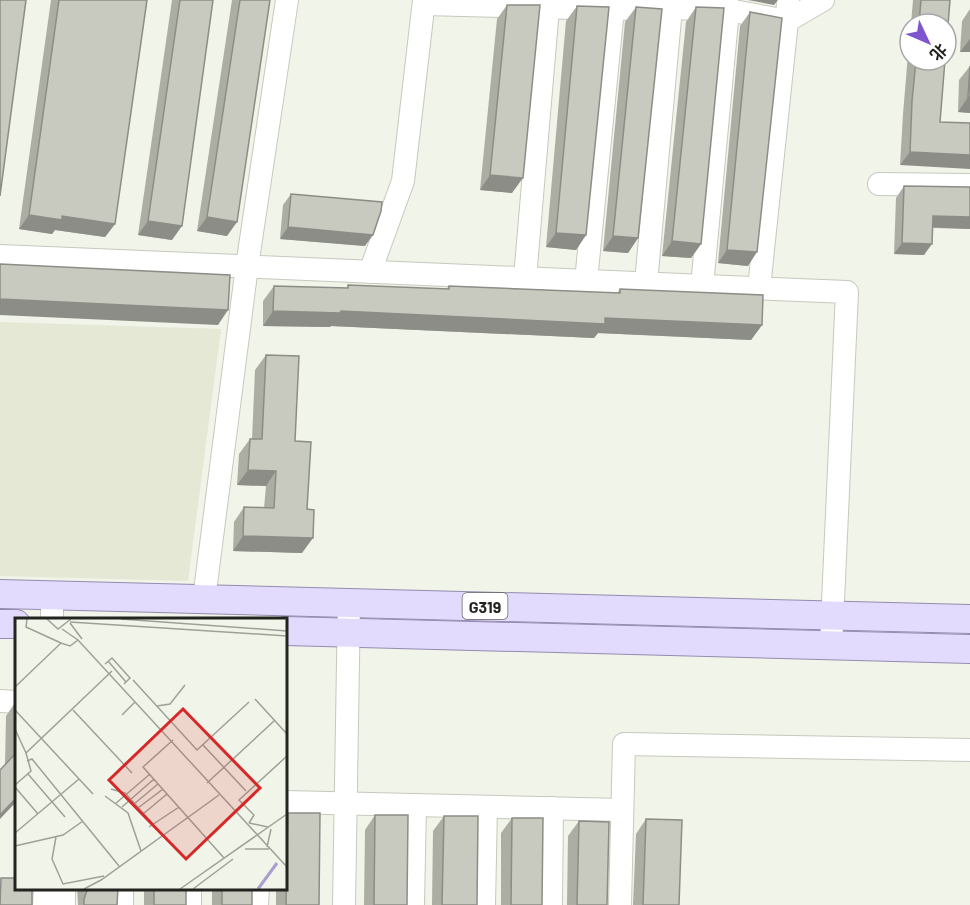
<svg xmlns="http://www.w3.org/2000/svg" width="970" height="905" viewBox="0 0 970 905" font-family="Barlow,'Noto Sans SC',sans-serif">
  <style>
    .built { fill: #e4e8d5 }
    .lines { fill: none; stroke-linecap: round; stroke-linejoin: round }
    .minor-casing { stroke: #c6c9bd; stroke-width: 24 }
    .major-casing { stroke: #948bb0; stroke-width: 30 }
    .minor { stroke: #fff; stroke-width: 22 }
    .major { stroke: #e3dbfe; stroke-width: 28 }
    .wall { fill: #acaea4 }
    .shaded-wall { fill: #8c8d86 }
    .building { fill: #c8cabf; stroke: #8c8d86; stroke-width: 1.5 }
    .labels { text-anchor: middle; dominant-baseline: central; stroke-width: 4.5; stroke-linejoin: round; paint-order: stroke }
    .shield { fill: #fff; stroke: #656663; stroke-width: 1.5 }
    .shield-label { font-size: 16px; font-weight: bold; fill: #232420 }
    .inset-river { fill: none; stroke: #aa9ed0; stroke-width: 3 }
    .inset-road { fill: none; stroke: #9fa198; stroke-width: 1.5 }
    .view { fill: #d62828; fill-opacity: 0.15; stroke: #d62828; stroke-width: 3 }
    .inset-edge { fill: none; stroke: #232420; stroke-width: 3 }
  </style>
  <rect width="100%" height="100%" fill="#f1f4e8"/>
  <path class="built" d="M0,322l221,7 -33,252 -188,-5z"/>
  <g class="lines">
    <g class="minor-casing">
      <g id="minor">
        <path d="M424,4l189,5 58,-1 57,2 59,11 36,-21"/>
        <path d="M879,184l91,1"/>
        <path d="M0,256l847,36 -16,354"/>
        <path d="M370,272l33,-91 21,-181"/>
        <path d="M525,278l23,-270"/>
        <path d="M586,281l27,-272"/>
        <path d="M646,283l25,-275"/>
        <path d="M702,286l26,-276 -1,-10"/>
        <path d="M759,288l28,-267 1,-21"/>
        <path d="M204,599l43,-333 40,-266"/>
        <path d="M52,620v-25"/>
        <path d="M0,701l16,1"/>
        <path d="M285,802l337,8"/>
        <path d="M44,905l1,-17"/>
        <path d="M64,905v-17"/>
        <path d="M122,905v-17"/>
        <path d="M190,905v-17"/>
        <path d="M257,905l1,-17"/>
        <path d="M344,905l5,-303"/>
        <path d="M413,905l2,-100"/>
        <path d="M484,905l2,-98"/>
        <path d="M551,905l1,-97"/>
        <path d="M620,905l4,-161 346,6"/>
      </g>
    </g>
    <g class="major-casing">
      <g id="major">
        <path d="M0,594l970,25"/>
        <path d="M0,624h16"/>
        <path d="M285,631l685,18"/>
      </g>
    </g>
    <use href="#minor" class="minor"/>
    <use href="#major" class="major"/>
  </g>
  <g class="wall">
    <path d="M51,0h96l-32,224 -10,13 -50,-7 -3,4 -33,-5z"/>
    <path d="M172,0h41l-41,240 -34,-5z"/>
    <path d="M232,0h38l-43,236 -30,-5z"/>
    <path d="M913,0h37l-4,24h-35z"/>
    <path d="M507,5l5,188 -32,-3 17,-171z"/>
    <path d="M577,6l9,229 -10,15 -30,-3 20,-226z"/>
    <path d="M636,7l2,231 -10,15 -25,-2 22,-229z"/>
    <path d="M696,7l5,237 -10,14 -29,-2 24,-234z"/>
    <path d="M970,9v43h-10l2,-31z"/>
    <path d="M750,12l-2,254 -30,-3 22,-237z"/>
    <path d="M910,30v30h35l-5,62 -40,43 3,-51z"/>
    <path d="M970,66v47l-12,-1 1,-32z"/>
    <path d="M904,186l66,43 -37,-1 -9,27 -30,-1 2,-56z"/>
    <path d="M291,194l74,52 -85,-7 3,-34z"/>
    <path d="M348,285l98,4 3,-3 168,7 3,-4 142,36 -11,15 -153,-7 -4,5 -263,-12 -1,1 -67,-1v-25l11,-15 73,2z"/>
    <path d="M266,355l29,86 12,68 -5,44 -69,-2 1,-29 10,-15 20,1 2,-22 -29,-1 2,-31 11,-15h2l3,-69z"/>
    <path d="M16,701v101l-11,-38 1,-48z"/>
    <path d="M288,813l31,92h-43v-17h9v-72z"/>
    <path d="M375,815l32,90h-43l1,-75z"/>
    <path d="M444,816l33,89h-45l1,-74z"/>
    <path d="M512,818l30,87h-41v-72z"/>
    <path d="M646,819l33,86h-46l3,-71z"/>
    <path d="M579,821l28,84h-40l1,-69z"/>
    <path d="M77,888h41l-1,17h-39z"/>
    <rect x="144" y="888" width="42" height="17"/>
    <rect x="212" y="888" width="40" height="17"/>
  </g>
  <g class="shaded-wall">
    <path d="M748,0h30l-4,5z"/>
    <path d="M970,39v13h-10z"/>
    <path d="M968,97h2v16l-12,-1z"/>
    <path d="M910,152l60,3v14l-70,-4z"/>
    <path d="M490,175l33,3 -11,15 -32,-3z"/>
    <path d="M29,215l33,1 53,8 -10,13 -50,-7 -3,4 -33,-5z"/>
    <path d="M933,216l37,1v12l-45,-2z"/>
    <path d="M207,217l30,5 -10,14 -30,-5z"/>
    <path d="M148,221l34,5 -10,14 -34,-5z"/>
    <path d="M288,227l85,8 -8,11 -85,-7z"/>
    <path d="M556,233l30,2 -10,15 -30,-3z"/>
    <path d="M613,236l25,2 -10,15 -25,-2z"/>
    <path d="M672,241l29,3 -10,14 -29,-2z"/>
    <path d="M902,243l30,1 -8,11 -30,-1z"/>
    <path d="M727,250l30,2 -9,14 -30,-3z"/>
    <path d="M0,299l228,11 -10,15 -218,-10z"/>
    <path d="M273,311h68l264,7 157,7 -11,15 -153,-7 -4,5 -263,-12 -1,1 -67,-1z"/>
    <path d="M248,470l28,1 -10,15 -29,-1z"/>
    <path d="M243,536l70,2 -11,15 -69,-2z"/>
    <path d="M16,798v4l-16,17v-4z"/>
  </g>
  <g class="building">
    <path d="M0,0h26l-26,196z"/>
    <path d="M59,0h88l-32,224 -53,-8v4l-33,-5z"/>
    <path d="M180,0h33l-31,226 -34,-5z"/>
    <path d="M240,0h30l-33,222 -30,-5z"/>
    <path d="M921,0h29l-4,50v-26h-27z"/>
    <path d="M507,5h33l-17,173 -33,-3z"/>
    <path d="M577,6l32,1 -23,228 -30,-2z"/>
    <path d="M636,7l26,2 -24,229 -25,-2z"/>
    <path d="M696,7l28,1 -23,236 -29,-3z"/>
    <path d="M750,12l32,6 -25,234 -30,-2z"/>
    <path d="M916,60h29l-5,62 30,1v32l-60,-3 2,-51z"/>
    <path d="M970,66v31h-2z"/>
    <path d="M904,186l66,1v30l-37,-1 -1,28 -30,-1z"/>
    <path d="M291,194l91,8 -1,9 -8,24 -85,-8z"/>
    <path d="M0,264l230,11 -2,35 -228,-11z"/>
    <path d="M348,285l101,4v-3l171,7v-4l143,6 -1,30 -157,-7v6l-264,-13 -1,2 -67,-2 1,-25 74,2z"/>
    <path d="M266,355l33,1 -4,85 16,1 -4,67 7,1 -1,28 -70,-2 1,-29 30,1 2,-37 -28,-1 2,-31h12z"/>
    <path d="M16,708v90l-16,17v-45l16,-17z"/>
    <path d="M288,813h32l-1,92h-33z"/>
    <path d="M375,815h33l-1,90h-33z"/>
    <path d="M444,816h34l-1,89h-35z"/>
    <path d="M512,818h31l-1,87h-31z"/>
    <path d="M646,819l36,1 -3,85h-36z"/>
    <path d="M579,821l30,1 -2,83h-30z"/>
    <path d="M1,878h15v10h16v17h-32z"/>
    <path d="M88,888h30l-1,17h-33v-6z"/>
    <rect x="154" y="888" width="32" height="17"/>
    <rect x="222" y="888" width="30" height="17"/>
  </g>
  <g class="labels">
    <rect class="shield" x="462.5" y="593" width="45" height="26" rx="4.5"/>
    <g class="shield-label">
      <text x="485" y="606">G319</text>
    </g>
  </g>
  <g transform="translate(15 618)">
    <rect width="272" height="272" fill="#f1f4e8"/>
    <path class="inset-river" d="M243,271l19,-26"/>
    <path class="inset-road" d="M12,1l-1,8 35,16M32,1l11,10 13,-10M106,1l166,12M55,4l217,14M55,5l12,16M47,11l16,11 209,227M93,43l18,21M90,46l7,-6 18,20 -6,6M118,62l64,70 52,-48M0,69l46,-44 9,3 8,-6M240,81l32,35M142,88l13,-2 15,-19M0,92l78,84M58,92l59,63M107,97l13,-13M0,111l11,24M158,122l-30,27 81,91M188,127l43,46M12,143l5,-2 87,107M13,156l37,43M192,165l67,-62M0,167l16,-14 -5,-18 86,-82M0,169l23,27M96,171l14,4 28,31M90,178l23,17 13,38M100,186l35,-30M119,186l24,-20M107,189l32,-28M123,190l25,-19M128,196l24,-20M234,205l5,-8 -15,-15 48,-44M234,205l19,4M134,209l30,-20M0,215l64,-54M41,219l-4,22 11,25 41,-8M0,228l48,-11 20,-14M252,229l4,-18M230,231h24M69,271l17,-9 118,-85M165,271l107,-75M178,271l40,-30"/>
    <path class="view" d="M168,91l77,79 -74,71 -77,-79z"/>
    <rect width="272" height="272" class="inset-edge"/>
  </g>
  <g transform="translate(928 42) rotate(134)"><circle r="28" fill="#ffffff" stroke="#a7a7a6" stroke-width="1.5"/>
  <path d="M0-4.5L10 22L0 15L-10 22Z" fill="#7e55cf"/>
  <text y="-9" font-size="16" font-weight="bold" text-anchor="middle" fill="#232420">北</text>
  </g>
</svg>
